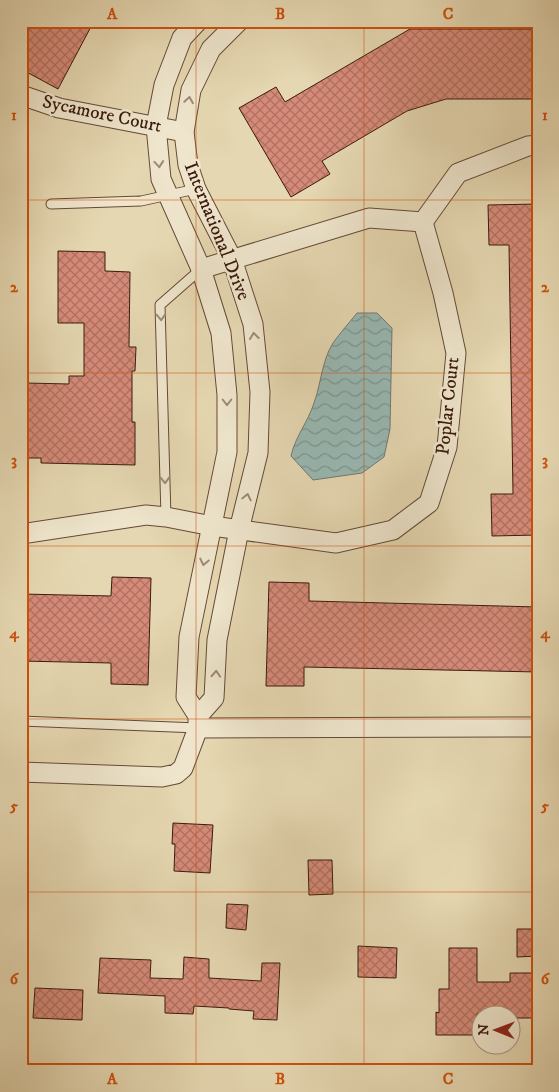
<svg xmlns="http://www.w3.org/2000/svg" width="559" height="1092" viewBox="0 0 559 1092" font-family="'IM FELL DW Pica',serif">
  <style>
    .water { fill: url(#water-waves); stroke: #737971 }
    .building { fill: url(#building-cross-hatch); stroke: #3b1a0e }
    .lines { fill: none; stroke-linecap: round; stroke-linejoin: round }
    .service-casing { stroke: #664937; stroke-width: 11 }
    .minor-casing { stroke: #664937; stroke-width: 21 }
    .service { stroke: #eee5cc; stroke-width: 9 }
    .minor { stroke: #eee5cc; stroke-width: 19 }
    .oneway { stroke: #9d8a76 }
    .grid { fill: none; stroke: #ce500c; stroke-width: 1; stroke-opacity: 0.55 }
    .labels { text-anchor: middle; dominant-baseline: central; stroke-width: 5; stroke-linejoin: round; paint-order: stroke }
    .street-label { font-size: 19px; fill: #3b1a0e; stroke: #eee5cc }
    .neatline { fill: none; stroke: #ce500c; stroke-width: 2 }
    .grid-label { font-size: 16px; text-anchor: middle; font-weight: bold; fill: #ce500c }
  </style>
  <defs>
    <pattern id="water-waves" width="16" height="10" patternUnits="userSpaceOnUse" patternTransform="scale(1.25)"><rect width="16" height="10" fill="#98b8b3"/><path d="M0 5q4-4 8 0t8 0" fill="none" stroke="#7d9590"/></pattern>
    <pattern id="building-cross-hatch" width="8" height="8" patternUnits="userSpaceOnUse" patternTransform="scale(1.25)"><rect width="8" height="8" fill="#d68a78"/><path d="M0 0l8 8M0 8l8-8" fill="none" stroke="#af7061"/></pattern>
  </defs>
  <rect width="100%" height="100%" fill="#e5d7b1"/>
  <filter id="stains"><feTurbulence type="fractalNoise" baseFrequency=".004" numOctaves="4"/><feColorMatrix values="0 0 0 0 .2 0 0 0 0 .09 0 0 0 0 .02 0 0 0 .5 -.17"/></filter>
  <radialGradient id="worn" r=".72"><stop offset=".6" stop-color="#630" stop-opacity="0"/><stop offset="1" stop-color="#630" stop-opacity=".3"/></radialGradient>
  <path class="water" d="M357,313h20l15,15 -2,101 -6,28 -22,16 -49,7 -22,-24c4,-19 17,-34 23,-53 7,-19 8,-43 19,-60 7,-10 16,-20 24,-30z"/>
  <g class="building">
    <path d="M21,21h73l-36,68 -37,-20z"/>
    <path d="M410,29h128v70h-92l-39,12 -85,50 8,13 -39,23 -52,-89 37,-21 9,15z"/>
    <path d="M538,204v331l-46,1 -1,-42h22l-4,-249h-20l-1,-40z"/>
    <path d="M58,251l47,1v19l25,1 -1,75h7l-1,24h-3v51h3v43l-94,-2v-5h-20v-65h5v-10l43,1v-8h15v-53h-26z"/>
    <path d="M112,577l39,1 -3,107 -37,-1v-21l-90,-2v-67l90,2z"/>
    <path d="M269,582l40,1v18l229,6v65l-234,-5v19h-38z"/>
    <path d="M173,823l40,2 -3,48 -36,-2 1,-27h-3z"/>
    <path d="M308,860h24l1,34 -24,1z"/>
    <path d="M227,904l21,1 -2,25 -20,-2z"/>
    <path d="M517,929h21v27l-21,1z"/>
    <path d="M358,946l39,2 -1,30 -38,-1z"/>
    <path d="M449,948h28v34h33v-9h22v45h-20v-4h-35v21h-41v-23l3,1v-24h10z"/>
    <path d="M184,957l25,2v19l52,3 1,-18h18l-3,57 -24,-1 1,-8 -25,-2v-1l-35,-2 -1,8 -28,-1v-17l-67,-3 2,-35 51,2 -1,18 33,1z"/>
    <path d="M35,988l48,2 -1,30 -49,-2z"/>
  </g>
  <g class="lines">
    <g class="service-casing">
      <g id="service">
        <path d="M51,204l90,-3 55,-12"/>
        <path d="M166,517l-6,-212 41,-36"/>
        <path d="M21,721l177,7"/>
      </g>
    </g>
    <g class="minor-casing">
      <g id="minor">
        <path d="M21,95l38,13 125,24"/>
        <path d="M423,222l35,-49 70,-27 10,-1"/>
        <path d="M201,269l168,-51 54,4"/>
        <path d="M21,534l125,-19 20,2 46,9 124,17 57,-13 36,-27 18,-56 9,-94 -13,-60 -20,-71"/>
        <path d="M198,716l16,-18 3,-58 22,-110 19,-77 2,-61 -7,-68 -21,-65 -36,-70 -8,-24 -4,-33 7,-42 20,-41 28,-28"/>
        <path d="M198,728l340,-1"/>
        <path d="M21,772l141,5 14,-3 7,-6 15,-40v-12l-12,-19 3,-60 38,-185v-57l-6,-62 -20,-64 -40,-90 -5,-53 8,-41 18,-47 16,-17"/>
      </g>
    </g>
    <use href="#service" class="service"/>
    <use href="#minor" class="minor"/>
  </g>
  <defs><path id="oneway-chevron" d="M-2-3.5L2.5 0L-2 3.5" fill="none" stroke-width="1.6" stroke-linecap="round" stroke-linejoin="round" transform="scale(1.25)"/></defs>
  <g class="oneway">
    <use href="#oneway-chevron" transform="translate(189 100) rotate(-81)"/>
    <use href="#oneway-chevron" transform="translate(159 164) rotate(85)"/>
    <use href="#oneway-chevron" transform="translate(161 317) rotate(88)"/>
    <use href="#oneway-chevron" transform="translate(254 336) rotate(-97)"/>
    <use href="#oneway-chevron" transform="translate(227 402) rotate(90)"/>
    <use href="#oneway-chevron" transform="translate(165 480) rotate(88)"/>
    <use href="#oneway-chevron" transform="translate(247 497) rotate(-77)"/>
    <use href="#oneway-chevron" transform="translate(204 562) rotate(102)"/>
    <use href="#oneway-chevron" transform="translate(216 674) rotate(-87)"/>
  </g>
  <path class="grid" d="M196,21v1050M364,21v1050M21,200h517M21,373h517M21,546h517M21,719h517M21,892h517"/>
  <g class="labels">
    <g class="street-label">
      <text transform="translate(102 114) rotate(12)">Sycamore Court</text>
      <text transform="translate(217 231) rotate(68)">International Drive</text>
      <text transform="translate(448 406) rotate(-84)">Poplar Court</text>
    </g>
  </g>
  <rect width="559" height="1092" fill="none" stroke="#e5d7b1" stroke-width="55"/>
  <g transform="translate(496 1030) rotate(271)"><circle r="24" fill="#eee5cc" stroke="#a69480"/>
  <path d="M0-4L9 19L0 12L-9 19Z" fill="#8f2418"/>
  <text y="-8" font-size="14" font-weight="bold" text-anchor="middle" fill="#3b1a0e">N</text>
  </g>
  <rect x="28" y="28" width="504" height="1036" class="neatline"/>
  <g class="grid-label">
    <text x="112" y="19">A</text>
    <text x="280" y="19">B</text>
    <text x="448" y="19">C</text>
    <text x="14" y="120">1</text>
    <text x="545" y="120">1</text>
    <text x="14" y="292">2</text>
    <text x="545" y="292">2</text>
    <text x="14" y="465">3</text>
    <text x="545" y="465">3</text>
    <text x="14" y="638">4</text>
    <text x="545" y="638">4</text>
    <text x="14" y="811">5</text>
    <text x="545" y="811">5</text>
    <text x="14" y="984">6</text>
    <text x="545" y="984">6</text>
    <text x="112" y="1084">A</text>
    <text x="280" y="1084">B</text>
    <text x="448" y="1084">C</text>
  </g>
  <rect width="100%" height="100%" filter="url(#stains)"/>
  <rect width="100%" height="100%" fill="url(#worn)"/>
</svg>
